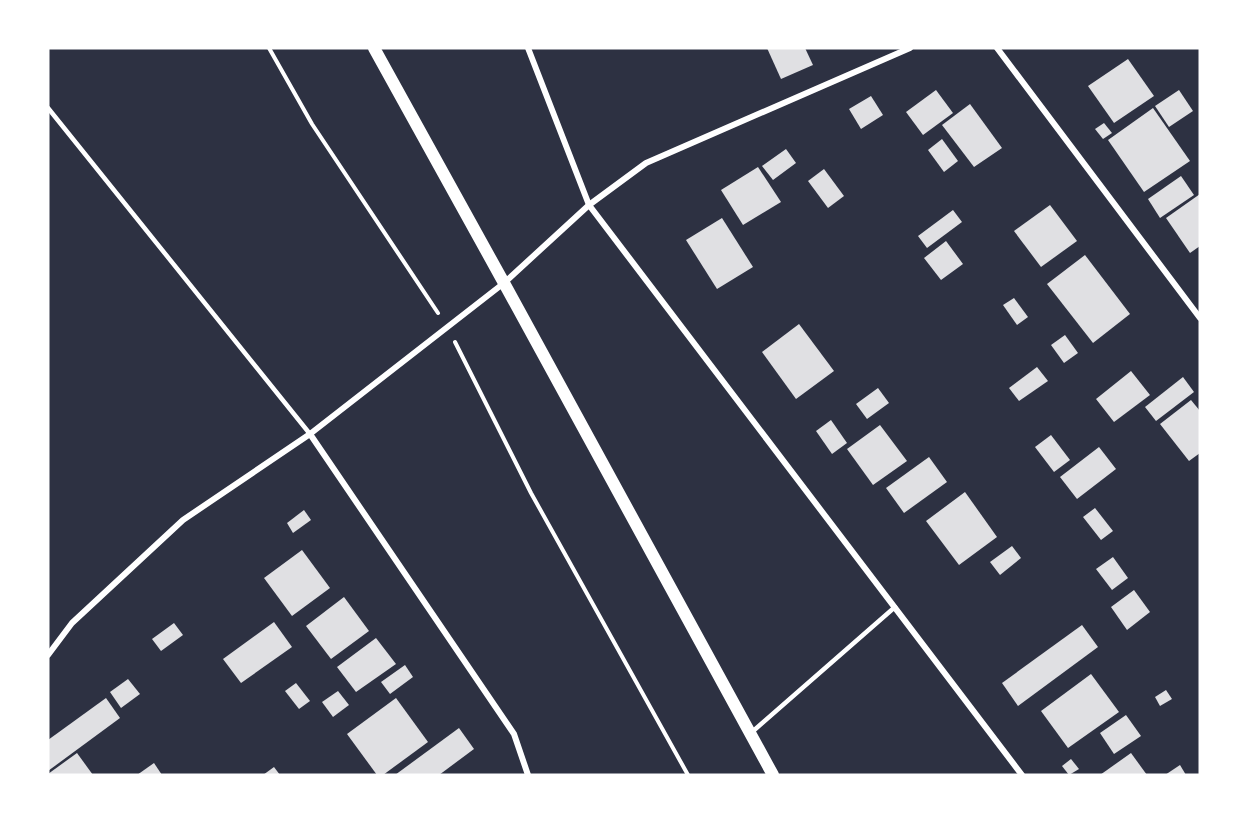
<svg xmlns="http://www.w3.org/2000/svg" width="1248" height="823" viewBox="0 0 1248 823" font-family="'DejaVu Sans',sans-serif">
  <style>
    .building { fill: #e0e0e3 }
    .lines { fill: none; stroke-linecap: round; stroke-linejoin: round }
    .path { stroke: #fff; stroke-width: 4 }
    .service { stroke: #fff; stroke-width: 4.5 }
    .minor { stroke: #fff; stroke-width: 6 }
    .secondary { stroke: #fff; stroke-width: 12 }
  </style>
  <rect width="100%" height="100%" fill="#2d3142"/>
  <g class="building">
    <path d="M767,48h38l8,17 -32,14z"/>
    <path d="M1128,59l26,37 -40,27 -26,-37z"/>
    <path d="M936,90l17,23 -30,22 -17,-23z"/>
    <path d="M1179,90l14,21 -24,16 -14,-21z"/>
    <path d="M871,96l12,19 -22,14 -12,-20z"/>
    <path d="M970,104l32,44 -28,19 -32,-42z"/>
    <path d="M1153,108l37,53 -46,31 -36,-52z"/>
    <path d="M1104,123l8,10 -9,6 -8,-10z"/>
    <path d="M942,139l16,22 -14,11 -16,-22z"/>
    <path d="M786,149l10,14 -23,17 -11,-14z"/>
    <path d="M758,167l23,35 -38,23 -22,-35z"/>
    <path d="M824,169l20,27 -16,12 -20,-27z"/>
    <path d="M1181,176l13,19 -34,23 -12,-19z"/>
    <path d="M1200,194v52l-10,7 -24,-35z"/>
    <path d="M1050,205l27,36 -36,26 -27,-36z"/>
    <path d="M953,210l9,12 -35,26 -9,-12z"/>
    <path d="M722,218l31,49 -36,22 -31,-49z"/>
    <path d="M946,241l17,23 -22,16 -17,-22z"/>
    <path d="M1085,255l45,59 -37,29 -46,-59z"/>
    <path d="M1014,298l14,19 -11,8 -14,-20z"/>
    <path d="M799,324l35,47 -38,28 -34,-47z"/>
    <path d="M1065,335l13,18 -14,10 -13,-18z"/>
    <path d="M1037,367l11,14 -29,20 -10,-13z"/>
    <path d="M1131,371l19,24 -36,27 -18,-23z"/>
    <path d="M1183,377l11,15 -38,29 -11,-14z"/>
    <path d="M878,388l11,15 -22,16 -11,-15z"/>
    <path d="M1191,400l9,11v42l-11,8 -29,-37z"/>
    <path d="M831,420l16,23 -15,11 -16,-23z"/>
    <path d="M880,425l27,36 -34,24 -26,-36z"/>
    <path d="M1051,435l19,25 -16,12 -19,-25z"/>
    <path d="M1099,447l17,22 -39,30 -17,-22z"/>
    <path d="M929,457l18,25 -43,31 -18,-25z"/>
    <path d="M965,492l32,45 -38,28 -33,-44z"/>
    <path d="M1095,508l18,23 -12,9 -18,-23z"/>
    <path d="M304,510l7,10 -18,13 -6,-10z"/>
    <path d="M1012,546l9,12 -21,17 -10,-13z"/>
    <path d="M302,550l28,38 -38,28 -28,-38z"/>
    <path d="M1113,557l15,21 -16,12 -16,-21z"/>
    <path d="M1134,590l16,22 -23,18 -16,-23z"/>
    <path d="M344,597l25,34 -38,28 -25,-33z"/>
    <path d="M274,622l18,25 -51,36 -18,-24z"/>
    <path d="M174,623l9,12 -22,16 -9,-12z"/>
    <path d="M1082,625l16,22 -80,59 -16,-23z"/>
    <path d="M376,638l20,26 -40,28 -19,-25z"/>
    <path d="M405,665l8,12 -23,17 -9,-12z"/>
    <path d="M1091,674l28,38 -51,36 -27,-37z"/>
    <path d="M128,679l12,15 -19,14 -11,-16z"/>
    <path d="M296,683l14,18 -11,8 -14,-18z"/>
    <path d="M1166,690l6,9 -12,7 -5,-9z"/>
    <path d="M338,691l11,14 -16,12 -11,-15z"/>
    <path d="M106,698l14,20 -72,53v-31z"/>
    <path d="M396,698l32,44 -45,33h-6l-30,-41z"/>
    <path d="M1126,715l15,21 -27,18 -14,-21z"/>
    <path d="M459,728l15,21 -35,26h-44z"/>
    <path d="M77,753l16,22h-45v-1z"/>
    <path d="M1131,753l16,22h-47z"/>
    <path d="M1071,759l8,10 -10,6 -7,-9z"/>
    <path d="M154,763l8,12h-25z"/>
    <path d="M1180,765l6,10h-21z"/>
    <path d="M274,767l6,8h-17z"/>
  </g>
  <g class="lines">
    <g class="path">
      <path d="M269,48l43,76 126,189"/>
      <path d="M455,342l76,151 157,282"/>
    </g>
    <g class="service">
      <path d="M48,108l262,326"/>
      <path d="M752,732l143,-125"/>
    </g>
    <g class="minor">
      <path d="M528,48l61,157 433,570"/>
      <path d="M997,48l203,270"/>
      <path d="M310,434l204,300 14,41"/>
      <path d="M48,655l24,-32 111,-103 127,-86 194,-151 85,-78 57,-42 264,-115"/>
    </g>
    <path class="secondary" d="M374,48l130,235 269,492"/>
  </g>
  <rect width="1248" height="823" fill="none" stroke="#ffffff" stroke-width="99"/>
</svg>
